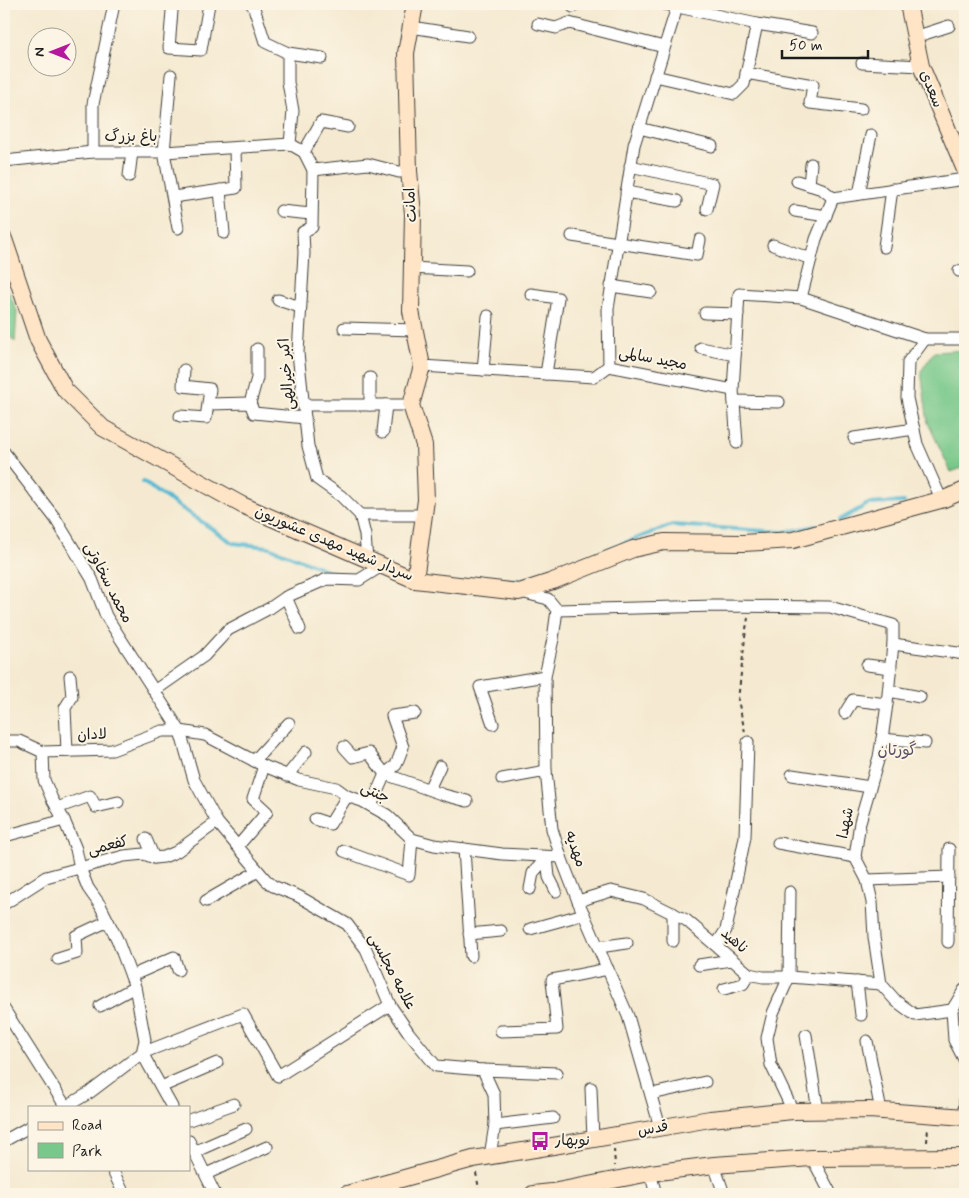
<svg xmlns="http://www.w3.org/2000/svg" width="969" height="1198" viewBox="0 0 969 1198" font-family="Mynerve,'Playpen Sans Arabic',sans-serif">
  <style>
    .green { fill: #77c88a; stroke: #4a7253 }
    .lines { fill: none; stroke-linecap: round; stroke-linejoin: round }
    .stream { stroke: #53b8d2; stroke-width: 4 }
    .street-casing { stroke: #3d3b37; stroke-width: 13 }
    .secondary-casing { stroke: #3d3b37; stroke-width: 18 }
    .path { stroke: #3d3b37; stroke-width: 2; stroke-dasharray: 4 4; stroke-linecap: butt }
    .street { stroke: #fff; stroke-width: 11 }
    .secondary { stroke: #ffe4c6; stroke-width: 16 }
    .labels { text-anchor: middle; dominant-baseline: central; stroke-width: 4; stroke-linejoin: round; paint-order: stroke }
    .street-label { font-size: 15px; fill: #1c1c1c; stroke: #fcf5e5 }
    .poi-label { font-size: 15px; fill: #1c1c1c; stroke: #fcf5e5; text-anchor: start }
    .neighbourhood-label { font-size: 16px; fill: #5a5167; stroke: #fcf5e5 }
  </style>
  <rect width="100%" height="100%" fill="#fcf5e5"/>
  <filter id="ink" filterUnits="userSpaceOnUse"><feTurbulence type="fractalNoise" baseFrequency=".02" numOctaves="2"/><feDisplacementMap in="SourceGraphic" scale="10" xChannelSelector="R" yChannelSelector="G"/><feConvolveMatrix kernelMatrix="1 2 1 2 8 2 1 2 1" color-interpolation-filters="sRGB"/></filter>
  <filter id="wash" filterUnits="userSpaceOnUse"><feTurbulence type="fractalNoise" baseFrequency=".0096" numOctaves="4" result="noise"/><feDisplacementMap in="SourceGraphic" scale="20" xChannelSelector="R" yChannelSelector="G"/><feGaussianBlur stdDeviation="1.12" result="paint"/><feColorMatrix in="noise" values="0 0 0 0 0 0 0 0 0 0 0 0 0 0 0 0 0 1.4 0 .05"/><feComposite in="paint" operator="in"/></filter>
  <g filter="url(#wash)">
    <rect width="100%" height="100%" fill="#f5ead1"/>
    <g class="green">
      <path d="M4,282l13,29 -2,31 -11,-11z"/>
      <path d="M965,350v117l-14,5 -23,-49 -7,-52 13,-19z"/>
    </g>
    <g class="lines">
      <g class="stream">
        <path d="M143,482l90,61 36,4 70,28"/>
        <path d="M840,520l28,-16 36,-2"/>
        <path d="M505,583l27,-5 140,-53 111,7 34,-6"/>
      </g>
    </g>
  </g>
  <g filter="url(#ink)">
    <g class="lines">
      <g class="street-casing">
        <g id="street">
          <path d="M251,4l2,1 12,37 23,11v29l5,29 -3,33 14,8 9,18 55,-6 31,8 10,-1"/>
          <path d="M664,4l93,20 55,9"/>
          <path d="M678,4l-44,141 -26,164 1,57 124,24 6,-96 62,4 124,41h40"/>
          <path d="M573,7l1,-3"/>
          <path d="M172,11l-3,37 32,2 8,-46"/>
          <path d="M538,24l18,4 13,-5 95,24"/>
          <path d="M411,27l57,9"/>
          <path d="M915,37l34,-11"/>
          <path d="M288,53l34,5"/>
          <path d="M862,63l59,3"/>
          <path d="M746,73l67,12 -3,18 51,6"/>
          <path d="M171,75l-7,77 14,76"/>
          <path d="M655,76l79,18 10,-10 13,-60"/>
          <path d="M639,128l73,18"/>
          <path d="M93,152v-48l21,-100"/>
          <path d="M304,152l17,-30 27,5"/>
          <path d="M4,161l89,-9h71l126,-8"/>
          <path d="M630,166l83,18 -6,25"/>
          <path d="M313,170l-1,57 -9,5 1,21 -6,100 10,93 9,33 24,17 19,19 5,20 2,26"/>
          <path d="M129,176l3,-24"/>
          <path d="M797,181l25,8 11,9"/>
          <path d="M809,185l2,-21"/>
          <path d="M220,190l4,43"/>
          <path d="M626,192l51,9"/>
          <path d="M859,194l12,-59"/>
          <path d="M173,197l63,-9 -1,-40"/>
          <path d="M833,198l132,-19"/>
          <path d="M281,211l30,3"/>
          <path d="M795,211l31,5"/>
          <path d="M572,236l125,19 3,-15"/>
          <path d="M773,245l38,14"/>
          <path d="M884,247l8,-58"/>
          <path d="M411,268l56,3"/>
          <path d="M959,271l6,-1"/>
          <path d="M611,286l40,6"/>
          <path d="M531,294l27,4 -12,76"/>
          <path d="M801,298l15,-59 17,-41"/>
          <path d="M278,300l22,7"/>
          <path d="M705,313l33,1"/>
          <path d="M344,328l71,2"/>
          <path d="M925,339l-17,23 -1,36 10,46 22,50 5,5"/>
          <path d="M701,348l34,7"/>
          <path d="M422,366l172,11 15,-11"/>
          <path d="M483,370l5,-54"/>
          <path d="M370,378v27"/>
          <path d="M733,390l4,53"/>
          <path d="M734,401l45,1"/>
          <path d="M250,403l7,-25v-29"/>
          <path d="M209,404l41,-1 4,10 51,5"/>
          <path d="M303,405h108"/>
          <path d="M180,416l26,2 4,-29 -27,-3 1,-16"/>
          <path d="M383,432l3,-27"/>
          <path d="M854,438l60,-9"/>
          <path d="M4,452l51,66 37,61 14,37 74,115 14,49 23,42 49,58 7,6 25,10 49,28 19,25 24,56 19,28 27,33 47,4 11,24 1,31 -5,31"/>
          <path d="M360,515h64"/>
          <path d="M521,592l27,7 9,11 -4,29 -8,37 1,95 6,58 9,28 17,44 50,115 32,111"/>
          <path d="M286,597l14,32"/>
          <path d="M557,610l158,-4 115,1 63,18v19l-6,60 -5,35 -3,18 -19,65 -5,35 12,23 5,22 2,35 7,47 15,17 19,14 37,-5"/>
          <path d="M893,644l72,10"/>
          <path d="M867,665l24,3"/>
          <path d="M154,691l50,-35 24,-26 42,-22 16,-11 41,-18 32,1 24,-15"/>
          <path d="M889,691l31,6"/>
          <path d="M845,713l8,-13 34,4"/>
          <path d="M493,724l-13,-37 65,-11"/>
          <path d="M882,739l43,4"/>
          <path d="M4,741h15l24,11 34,-1 35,-1 50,-19h18l25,4 59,31 35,14 37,8 11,8 15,5 25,14 25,24 22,6 68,9 59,3"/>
          <path d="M344,747l9,10 16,-4 16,21 59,21 23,6"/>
          <path d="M67,751l-2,-43 7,-11 -2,-21"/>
          <path d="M43,752l1,28 8,19 12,21 12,29 4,19 8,20 12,17 17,34 18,48 10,53 -3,13 -53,40 -24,14"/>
          <path d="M254,761l35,-38"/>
          <path d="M792,775l78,12"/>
          <path d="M287,776l19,-24"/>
          <path d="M502,779l44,-8"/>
          <path d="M429,789l11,-23"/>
          <path d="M371,806l14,-32 11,-9 7,-18 -11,-31 23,-3"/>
          <path d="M57,808l33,-12 6,11 22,-5"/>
          <path d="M315,819l15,5 17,-28"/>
          <path d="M5,836l59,-16"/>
          <path d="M146,839l8,19"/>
          <path d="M778,843l77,14"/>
          <path d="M238,846l29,-34 -14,-13 11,-33"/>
          <path d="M464,849l7,107"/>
          <path d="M344,851l65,24 3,-36"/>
          <path d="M547,857l2,20 7,14"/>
          <path d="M867,880l82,-3"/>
          <path d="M530,889l3,-16 14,-16"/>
          <path d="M790,892l-1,85 -16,36 -6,25 4,27 22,46"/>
          <path d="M206,901l52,-30"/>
          <path d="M578,901l33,-10 33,8 42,21 63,54 14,3h26l92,7"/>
          <path d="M4,904l42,-27 78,-21 20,-2 10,4 10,-1 12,-5 41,-30"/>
          <path d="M673,913v28"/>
          <path d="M530,929l54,-15"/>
          <path d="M469,934l32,-3"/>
          <path d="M948,942l1,-93"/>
          <path d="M716,945l10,-15 19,-93 3,-95"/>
          <path d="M599,947l28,-4"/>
          <path d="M58,959l19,-6 -1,-17 32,-15"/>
          <path d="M699,965l32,-5"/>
          <path d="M131,976l43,-19 4,13"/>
          <path d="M857,982l4,33"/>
          <path d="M724,989l19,-5 6,-10"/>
          <path d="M965,990h-1l-12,20 2,30 11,21"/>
          <path d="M100,1006l35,-19"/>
          <path d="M4,1009l62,98"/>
          <path d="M501,1031l56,-2 -5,-49 56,-11"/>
          <path d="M806,1035l12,76"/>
          <path d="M867,1041l14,70"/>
          <path d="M483,1070l74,3"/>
          <path d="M161,1087l56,-24"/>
          <path d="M591,1088l2,52"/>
          <path d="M652,1094l53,-12"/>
          <path d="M172,1107l-30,-54 101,-39 35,62 112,-71"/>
          <path d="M964,1117l1,-17"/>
          <path d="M189,1120l45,-16"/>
          <path d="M495,1125l58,-7"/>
          <path d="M4,1141l25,-14"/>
          <path d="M189,1141l26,53"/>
          <path d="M194,1152l52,-23"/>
          <path d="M812,1158l19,36"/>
          <path d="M714,1165l10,29"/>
          <path d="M112,1169l12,25"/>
          <path d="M650,1173l6,21"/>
          <path d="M206,1174l61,-27"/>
        </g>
      </g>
      <g class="secondary-casing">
        <g id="secondary">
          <path d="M908,4l13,62 44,104"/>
          <path d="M4,239l34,101 27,50 38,38 139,77 173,75 104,12 34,-11 80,-32 31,-7 79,1 50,-3 151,-41 21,-9"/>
          <path d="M415,580l11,-80 -2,-55 -13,-40 11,-39 -11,-55 2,-97 -4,-43 -3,-118 9,-49"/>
          <path d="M347,1194l126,-35 80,-13 157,-27 83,-8 76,-1 96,7"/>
          <path d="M533,1194l19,-2 98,-19 64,-8 98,-7 153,-1"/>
        </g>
      </g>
      <g class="path">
        <path d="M745,732l-7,-32 8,-71 2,-11"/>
        <path d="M927,1142l1,-15"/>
        <path d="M614,1149l1,17"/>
        <path d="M476,1173l4,21"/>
      </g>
      <use href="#street" class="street"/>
      <use href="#secondary" class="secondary"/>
    </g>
  </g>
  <defs>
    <g id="bus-bare" transform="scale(1.5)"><path d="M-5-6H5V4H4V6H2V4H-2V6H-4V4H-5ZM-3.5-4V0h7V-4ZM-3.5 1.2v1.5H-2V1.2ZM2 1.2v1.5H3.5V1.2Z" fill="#b5179e" stroke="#fcf5e5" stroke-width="2.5" paint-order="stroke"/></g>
  </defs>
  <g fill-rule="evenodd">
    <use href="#bus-bare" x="540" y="1141"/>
  </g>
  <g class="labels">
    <g class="street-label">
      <text transform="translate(931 89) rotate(68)">سعدی</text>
      <text x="131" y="137">باغ بزرگ</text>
      <text transform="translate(411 205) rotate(-93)">امانت</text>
      <text transform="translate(653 359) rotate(11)">مجید سالمی</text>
      <text transform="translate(287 374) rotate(-94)">اکبر خیرالهی</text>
      <text transform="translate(334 544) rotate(23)">سردار شهید مهدی عشوریون</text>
      <text transform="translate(108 583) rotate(63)">محمد سخاوتی</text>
      <text transform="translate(92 735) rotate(-3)">لادان</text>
      <text transform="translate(375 793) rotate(26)">جنتی</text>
      <text transform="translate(846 823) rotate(-78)">شهدا</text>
      <text transform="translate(108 846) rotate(-13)">کفعمی</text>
      <text transform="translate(575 849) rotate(71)">مهدیه</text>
      <text transform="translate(734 941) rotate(41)">ناهید</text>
      <text transform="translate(392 972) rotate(62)">علامه مجلسی</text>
      <text transform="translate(653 1129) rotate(-10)">قدس</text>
    </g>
    <g class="poi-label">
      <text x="555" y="1141">نوبهار</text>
    </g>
    <g class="neighbourhood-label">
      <text x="897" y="750">گورتان</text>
    </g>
  </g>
  <rect width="969" height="1198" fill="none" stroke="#fcf5e5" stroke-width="20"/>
  <rect x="28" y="1106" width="162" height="65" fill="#fcf5e5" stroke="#a29e95"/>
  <rect x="38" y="1122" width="25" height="8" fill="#ffe4c6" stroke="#a29e95"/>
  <text x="72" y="1130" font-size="15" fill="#1c1c1c">Road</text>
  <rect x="38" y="1143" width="25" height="15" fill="#77c88a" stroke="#a29e95"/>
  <text x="72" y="1156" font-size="15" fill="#1c1c1c">Park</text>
  <g transform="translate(52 52) rotate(270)"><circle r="24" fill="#fcf5e5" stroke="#a29e95"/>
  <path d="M0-4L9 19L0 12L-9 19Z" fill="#b5179e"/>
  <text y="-8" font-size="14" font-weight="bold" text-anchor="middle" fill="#1c1c1c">N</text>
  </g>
  <path d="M782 50v8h86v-8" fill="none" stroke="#1c1c1c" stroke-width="2.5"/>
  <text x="789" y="50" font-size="15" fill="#1c1c1c" stroke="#fcf5e5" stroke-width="4" paint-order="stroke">50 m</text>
</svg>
